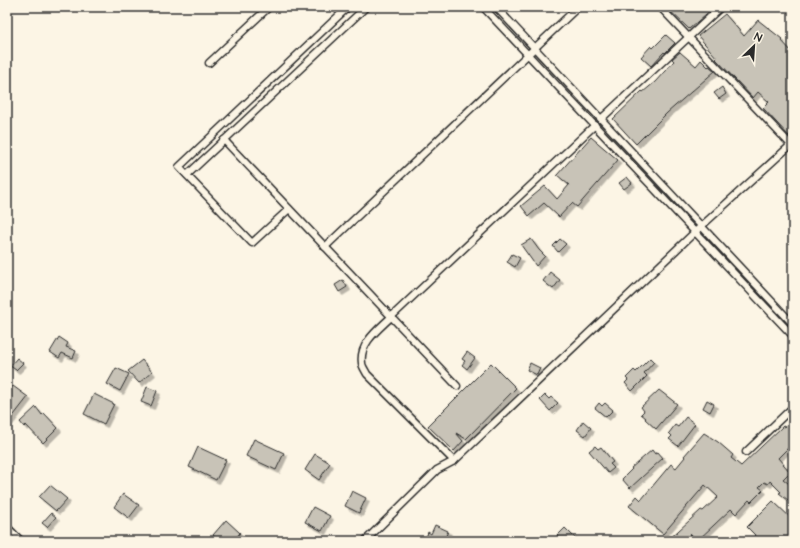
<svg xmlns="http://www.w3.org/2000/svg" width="800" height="548" viewBox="0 0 800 548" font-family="'Architects Daughter',sans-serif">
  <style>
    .building { fill: #c8c3b7; stroke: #2b2b2b; filter: url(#shadow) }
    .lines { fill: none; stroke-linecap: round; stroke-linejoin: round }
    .street-casing { stroke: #2b2b2b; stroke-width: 9 }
    .street { stroke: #fcf5e5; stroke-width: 6 }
  </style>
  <defs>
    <filter id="shadow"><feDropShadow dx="3.5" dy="3.5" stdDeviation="0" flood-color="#0004"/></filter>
  </defs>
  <rect width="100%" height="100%" fill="#fcf5e5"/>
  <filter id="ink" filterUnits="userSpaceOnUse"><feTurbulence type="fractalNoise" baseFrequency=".025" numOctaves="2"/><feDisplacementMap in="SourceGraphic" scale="8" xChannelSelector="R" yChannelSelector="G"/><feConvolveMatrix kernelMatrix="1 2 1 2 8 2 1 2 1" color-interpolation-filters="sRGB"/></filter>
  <g filter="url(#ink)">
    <g class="building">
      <path d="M666,7h48l-25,22z"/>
      <path d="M725,14l19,22 14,-16 24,19 -1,1 12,13v79l-4,4 -26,-28 6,-6 -11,-10 -5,6 -37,-39 1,-1 -19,-22z"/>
      <path d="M666,35l9,8 -10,10 -1,-1 -13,14 -10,-9 10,-11 2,2z"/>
      <path d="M680,52l16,14 5,-6 7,7 1,-1 6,5 -48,42 -31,31 -23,-25 29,-28 1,1 12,-10 19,-21 -2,-2z"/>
      <path d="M722,87l4,7 -7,5 -5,-6z"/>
      <path d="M591,137l27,23 -41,47 -5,-4 -13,14 -15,-14 -15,13 -8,-10 24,-20 12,13 12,-14 -12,-10z"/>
      <path d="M627,177l5,6 -8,6 -5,-6z"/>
      <path d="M531,239l8,11 6,6 -9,10 -15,-21z"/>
      <path d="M560,239l6,5 -8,8 -5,-6z"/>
      <path d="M512,254l8,4 -5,9 -8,-5z"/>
      <path d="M550,272l10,8 -7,9 -10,-8z"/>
      <path d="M343,280l4,7 -8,5 -4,-7z"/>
      <path d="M59,337l9,6 -2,4 10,4 -3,7 -11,-5 -3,5 -9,-6z"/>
      <path d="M467,352l8,6 -8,11 -5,-4 3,-4 -3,-2z"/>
      <path d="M17,358l6,5 -7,7 -6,-4z"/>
      <path d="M650,358l4,4 -10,11 3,3 -15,15 -7,-8 3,-3 -2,-2 8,-8 2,2z"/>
      <path d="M142,360l10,12 -13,11 -11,-12z"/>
      <path d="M491,363l25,25 -50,51 -10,-6 7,8 -9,10 -26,-25z"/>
      <path d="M530,363l10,5 -3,7 -10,-5z"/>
      <path d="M116,368l13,6 -9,17 -13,-7z"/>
      <path d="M13,386l15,11 -21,27v-30z"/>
      <path d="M147,387l10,4 -6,15 -10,-4z"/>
      <path d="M659,390l18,14 -21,25 -11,-10 1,-1 -5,-4 3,-3 -3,-4z"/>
      <path d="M94,394l20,10 -10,20 -20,-10z"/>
      <path d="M545,395l4,4 2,-2 7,6 -8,8 -10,-11z"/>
      <path d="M707,400l7,4 -4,8 -7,-4z"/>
      <path d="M599,403l3,3 3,-3 8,7 -7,7 -11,-9z"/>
      <path d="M36,407l6,8 2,-2 14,15 -15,15 -17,-18 -2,2 -4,-5z"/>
      <path d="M686,417l9,7 -17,22 -9,-7 3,-3 -3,-3 6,-8 3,2z"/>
      <path d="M793,419v24l-15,15 12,14 -7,7 10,8v17l-14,-11 2,-1 -11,-11 -2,3 -4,-2 -5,5 4,3 -12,12 -2,-2 -13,14 -5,-5 -34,32 -6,-7 -6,7h-18l34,-31 2,1 15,-14 -13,-12 -42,49 -34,-28 8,-10 4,4 30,-36 5,4 9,-11 -1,-1 20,-23 14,9 15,13 -2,3 10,8 42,-40 2,1z"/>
      <path d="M583,421l8,7 -6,8 -8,-6z"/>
      <path d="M254,439l30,14 -8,17 -30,-14z"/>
      <path d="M595,446l3,3 3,-2 12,15 -3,2 4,4 -6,5 -19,-22z"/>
      <path d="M198,447l28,13 -10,20 -27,-13z"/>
      <path d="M652,450l3,4 3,-2 5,6 -33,30 -8,-9 10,-10 -1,-1z"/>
      <path d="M315,454l15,9 -11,17 -14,-10z"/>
      <path d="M50,485l17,14 -11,12 -17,-14z"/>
      <path d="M352,491l14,7 -7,15 -14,-7z"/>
      <path d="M123,494l16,11 -10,13 -15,-11z"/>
      <path d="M773,501l20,19v17l-4,4h-28l-14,-14z"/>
      <path d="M313,507l17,9 -8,15 -17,-9z"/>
      <path d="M51,513l5,4 -9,10 -5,-4z"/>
      <path d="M226,520l14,13 -7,8h-14l-6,-6z"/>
      <path d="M435,525l13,6 -4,10h-19l3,-9 3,2z"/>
      <path d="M565,528l13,13h-26z"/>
    </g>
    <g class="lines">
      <g class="street-casing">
        <g id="street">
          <path d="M483,7l310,329"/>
          <path d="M496,7l297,317"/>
          <path d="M660,7l133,140"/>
          <path d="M209,63l60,-56"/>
          <path d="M601,119l120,-112"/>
          <path d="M224,140l233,246"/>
          <path d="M187,175l179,-168"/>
          <path d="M289,209l-37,34 -73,-76 169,-160"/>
          <path d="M325,247l253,-240"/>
          <path d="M746,452l47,-45"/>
          <path d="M454,461l-87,-87c-2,-4 -5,-8 -5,-11 -3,-20 17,-34 29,-46l204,-192"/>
          <path d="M7,527l14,14"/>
          <path d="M365,541l72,-71 17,-9 241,-229 98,-89"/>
        </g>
      </g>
      <use href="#street" class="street"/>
    </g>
  </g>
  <rect width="800" height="548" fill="none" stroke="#fcf5e5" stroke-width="24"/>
  <rect x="12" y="12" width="776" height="524" fill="none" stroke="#2b2b2b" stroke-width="1.5" filter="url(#ink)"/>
  <g transform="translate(754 46) rotate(25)" stroke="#fcf5e5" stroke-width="3" paint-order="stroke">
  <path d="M0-3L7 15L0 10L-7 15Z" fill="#2b2b2b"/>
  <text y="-6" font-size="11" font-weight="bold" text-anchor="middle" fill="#2b2b2b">N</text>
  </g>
</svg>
